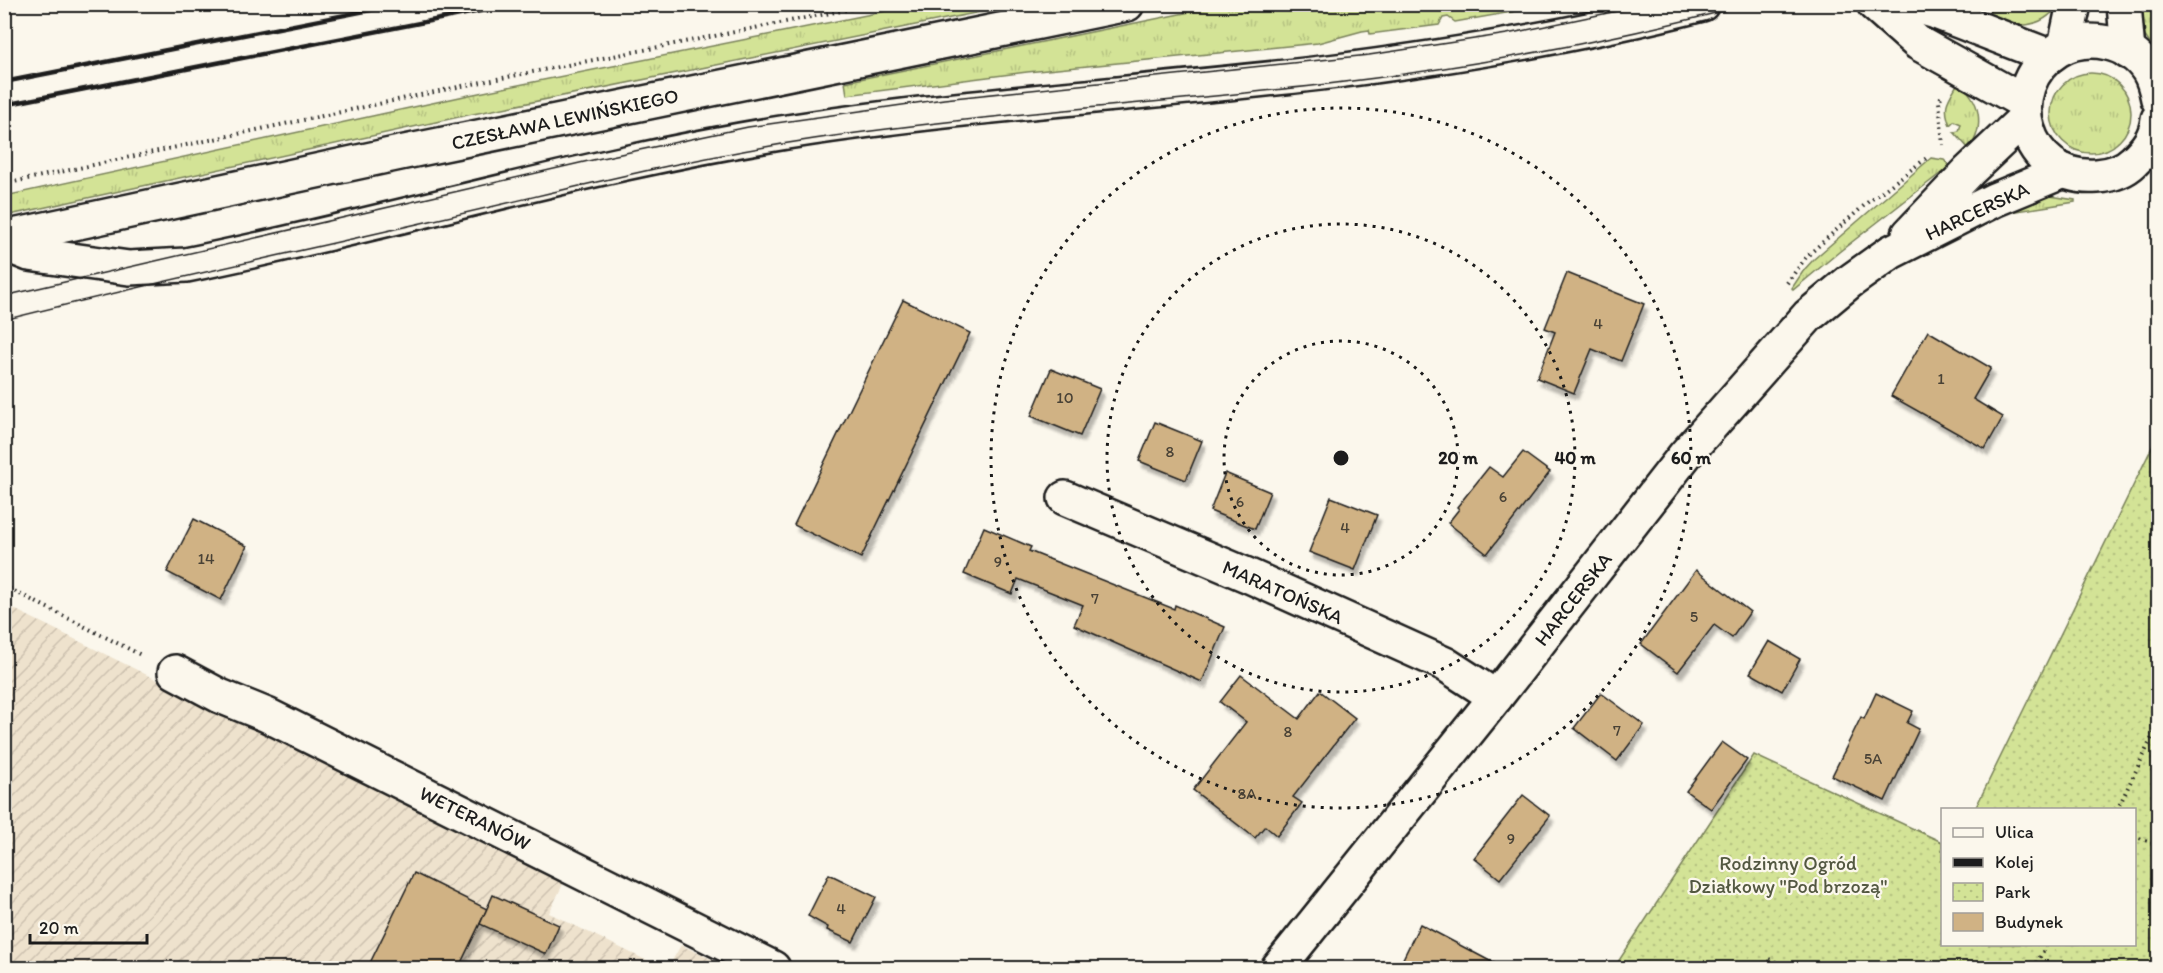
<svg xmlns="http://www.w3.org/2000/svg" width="2163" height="973" viewBox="0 0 2163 973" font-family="Itim,sans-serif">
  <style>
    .industrial { fill: url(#industrial-furrows) }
    .grass { fill: url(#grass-tufts); stroke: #788059; stroke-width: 1.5 }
    .park { fill: url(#park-dots); stroke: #788059; stroke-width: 1.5 }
    .building { fill: #d0b284; stroke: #1c1c1c; stroke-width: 1.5; filter: url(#shadow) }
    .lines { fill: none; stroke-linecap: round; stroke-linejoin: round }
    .minor-casing { stroke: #1c1c1c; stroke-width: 38 }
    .path { stroke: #1c1c1c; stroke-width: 4; stroke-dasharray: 1.5 4.5; stroke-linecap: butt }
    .minor { stroke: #fbf7ec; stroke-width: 33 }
    .tram { stroke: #1c1c1c; stroke-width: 1.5 }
    .rail { stroke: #1c1c1c; stroke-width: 4.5 }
    .ring { fill: none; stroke: #1c1c1c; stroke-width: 3; stroke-dasharray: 3 6 }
    .labels { text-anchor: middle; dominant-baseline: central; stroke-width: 4.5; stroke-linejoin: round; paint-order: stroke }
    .number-label { font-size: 16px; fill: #494236 }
    .street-label { font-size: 20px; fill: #1c1c1c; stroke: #fbf7ec }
    .park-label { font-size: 20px; fill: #535841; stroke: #fbf7ec }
    .centre { fill: #1c1c1c; stroke: #fbf7ec; stroke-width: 3 }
    .ring-label { font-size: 18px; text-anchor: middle; font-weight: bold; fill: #1c1c1c; stroke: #fbf7ec; stroke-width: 4.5; stroke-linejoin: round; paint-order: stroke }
  </style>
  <defs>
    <pattern id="industrial-furrows" width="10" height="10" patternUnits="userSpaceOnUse" patternTransform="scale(1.5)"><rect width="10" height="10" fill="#eee2cd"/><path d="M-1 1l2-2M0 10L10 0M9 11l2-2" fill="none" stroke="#ccc1af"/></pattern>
    <pattern id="grass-tufts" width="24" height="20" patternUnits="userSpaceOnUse" patternTransform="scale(1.5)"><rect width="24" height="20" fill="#d3e396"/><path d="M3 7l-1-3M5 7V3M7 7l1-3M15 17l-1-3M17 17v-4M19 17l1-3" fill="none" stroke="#b5c281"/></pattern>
    <pattern id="park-dots" width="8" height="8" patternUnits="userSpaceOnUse" patternTransform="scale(1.5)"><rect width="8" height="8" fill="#d3e396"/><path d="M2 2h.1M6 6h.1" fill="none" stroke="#b5c281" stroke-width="1.8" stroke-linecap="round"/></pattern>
    <filter id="shadow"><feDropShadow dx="3.5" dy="6" stdDeviation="1.5" flood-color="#0004"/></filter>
  </defs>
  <rect width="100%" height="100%" fill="#fbf7ec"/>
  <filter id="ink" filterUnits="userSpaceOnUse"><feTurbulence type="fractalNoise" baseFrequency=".0167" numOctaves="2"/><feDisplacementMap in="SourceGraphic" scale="12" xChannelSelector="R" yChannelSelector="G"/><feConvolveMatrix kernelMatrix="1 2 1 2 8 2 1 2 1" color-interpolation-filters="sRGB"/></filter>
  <g filter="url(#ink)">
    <g class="industrial">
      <path d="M4,604l560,278 -15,31 113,55h-657z"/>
      <path d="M681,945l49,23h-62z"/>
    </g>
    <g class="grass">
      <path d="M1229,4l323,1 -97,17 -7,-5 -5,1 -4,7 -69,9 -1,-4 -7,1 -44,12 -291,29 -180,23 -2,-13z"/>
      <path d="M916,5h99l-547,110 -463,101v-20l464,-101z"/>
      <path d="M1992,5h67c-21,27 -43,21 -72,15z"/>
      <path d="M2136,5h22v50l-14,-20z"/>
      <circle cx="2091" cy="113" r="40"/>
      <path d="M1958,83c23,16 27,44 11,66l-15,-17 5,-1 2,-7 -7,-3 -4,4c-8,-19 -2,-25 8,-42z"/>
      <path d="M1931,158l13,2 6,6 -111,86 -46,38 -1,-2 12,-18 10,-11z"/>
      <path d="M2044,195l31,5v2l-65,10 -2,-6z"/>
    </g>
    <path class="park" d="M2158,435v533h-544l140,-213 188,87v102h192v-134l-159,-1z"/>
    <g class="building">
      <path d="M1567,273l77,31 -23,57 -29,-12 -18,44 -37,-15 18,-46 -10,-4z"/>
      <path d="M903,300l67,33 -109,225 -67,-33z"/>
      <path d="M1928,331l63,37 -18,31 30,18 -18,32 -94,-53z"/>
      <path d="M1051,369l49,20 -20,47 -49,-20z"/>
      <path d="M1155,422l47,19 -16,39 -47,-19z"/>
      <path d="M1523,452l27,20 -63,82 -39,-31 11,-14 -2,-2 32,-40 14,10z"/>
      <path d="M1225,473l45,19 -15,37 -45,-18z"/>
      <path d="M1331,497l46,18 -22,55 -46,-18z"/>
      <path d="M194,519l53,27 -26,54 -54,-28z"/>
      <path d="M984,527l47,20 -2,4 145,58 1,-4 50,22 -23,55 -128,-57 9,-20 -65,-26 -6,15 -48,-20z"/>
      <path d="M1696,570l54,42 -18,26 -18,-13 -36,47 -37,-28z"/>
      <path d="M1769,641l31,18 -18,32 -32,-18z"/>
      <path d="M1241,675l58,44 21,-28 35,27 -62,79 9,6 -25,33 -12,-10 -10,12 -62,-48 53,-68 -26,-20z"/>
      <path d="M1601,693l43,32 -27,36 -43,-33z"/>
      <path d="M1876,693l37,18 -6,12 12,6 -34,72 -53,-25 29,-59 3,2z"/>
      <path d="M1722,742l25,18 -36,49 -25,-18z"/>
      <path d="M1523,795l27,21 -50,63 -26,-21z"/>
      <path d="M414,873l73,36 -29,60h-91z"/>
      <path d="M829,874l47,23 -23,45 -26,-12 1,-3 -20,-11z"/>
      <path d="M493,895l66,30 -13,29 -66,-30z"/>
      <path d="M1420,924l85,45h-107z"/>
    </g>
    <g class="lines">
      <g class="minor-casing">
        <g id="minor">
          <path d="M1874,4l44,39 106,59"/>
          <path d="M1908,4l28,8 113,44"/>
          <path d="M2124,4l4,48"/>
          <path d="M2065,46l9,-42"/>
          <path d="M2158,99c-2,-10 -4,-20 -10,-29 -19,-29 -61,-37 -90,-20 -61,37 -33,132 39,126 13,-1 27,-5 37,-15 13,-12 22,-24 24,-42"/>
          <path d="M1909,234l60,-63 55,-52"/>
          <path d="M4,238l396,-85 727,-149"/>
          <path d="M4,244l25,10 100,14 57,-3c210,-42 416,-106 627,-137 169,-25 339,-35 508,-55 128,-16 256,-37 381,-69"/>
          <path d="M1065,498l182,77 198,89 51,33"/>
          <path d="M175,672l45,24 47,19 506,253"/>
          <path d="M1278,968l218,-271 189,-242 123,-139 41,-34 42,-30 103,-52 70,-29"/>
        </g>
      </g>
      <g class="path">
        <path d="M1941,97l-2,4 4,44"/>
        <path d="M4,184l463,-99 409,-81"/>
        <path d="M1787,283l20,-27 61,-54 60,-45"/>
        <path d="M4,586l139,70"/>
        <path d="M2117,810l41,-85"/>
        <path d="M2134,836l24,9"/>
        <path d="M1769,959l20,9"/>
        <path d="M2034,968l13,-24"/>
      </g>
      <use href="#minor" class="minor"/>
      <g class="tram">
        <path d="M4,296l593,-137 151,-32 196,-28 425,-44 138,-21 144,-30"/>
        <path d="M4,320c142,-36 284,-66 426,-99 128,-29 255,-63 384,-82 168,-25 338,-35 506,-54 144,-17 289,-43 430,-81"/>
      </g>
      <g class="rail">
        <path d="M4,82l397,-78"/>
        <path d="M4,105l512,-101"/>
      </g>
    </g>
  </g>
  <g class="ring">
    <circle cx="1341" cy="458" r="117"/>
    <circle cx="1341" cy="458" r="234"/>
    <circle cx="1341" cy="458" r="350"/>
  </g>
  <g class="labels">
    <g class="number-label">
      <text x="1598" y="323">4</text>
      <text x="1941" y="378">1</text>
      <text x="1065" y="397">10</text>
      <text x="1170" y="451">8</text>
      <text x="1503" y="496">6</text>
      <text x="1240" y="501">6</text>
      <text x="1345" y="527">4</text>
      <text x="206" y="558">14</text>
      <text x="998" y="561">9</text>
      <text x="1095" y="598">7</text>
      <text x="1694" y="616">5</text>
      <text x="1617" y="730">7</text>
      <text x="1288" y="731">8</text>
      <text x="1873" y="758">5A</text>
      <text x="1247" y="793">8A</text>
      <text x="1511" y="838">9</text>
      <text x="841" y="908">4</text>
    </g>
    <g class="street-label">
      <text transform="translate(565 119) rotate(-12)">CZESŁAWA LEWIŃSKIEGO</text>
      <text transform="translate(1977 211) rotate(-25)">HARCERSKA</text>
      <text transform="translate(1283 592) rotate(24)">MARATOŃSKA</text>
      <text transform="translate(1573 599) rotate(-52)">HARCERSKA</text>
      <text transform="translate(475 818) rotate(26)">WETERANÓW</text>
    </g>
    <g class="park-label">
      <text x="1788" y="863">Rodzinny Ogród<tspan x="1788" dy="23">Działkowy "Pod brzozą"</tspan></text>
    </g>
  </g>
  <circle cx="1341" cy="458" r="9" class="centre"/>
  <g class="ring-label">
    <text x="1458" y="464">20 m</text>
    <text x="1575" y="464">40 m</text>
    <text x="1691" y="464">60 m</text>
  </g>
  <rect width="2163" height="973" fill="none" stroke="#fbf7ec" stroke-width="24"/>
  <rect x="12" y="12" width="2139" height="949" fill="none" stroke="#1c1c1c" stroke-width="2" filter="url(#ink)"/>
  <rect x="1941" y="808" width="195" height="138" fill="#fbf7ec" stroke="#a29f99" stroke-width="1.5"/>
  <rect x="1953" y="828" width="30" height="9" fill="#fbf7ec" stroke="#a29f99" stroke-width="1.5"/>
  <text x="1995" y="838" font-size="18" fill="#1c1c1c">Ulica</text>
  <rect x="1953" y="858" width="30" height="9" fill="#1c1c1c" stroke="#a29f99" stroke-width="1.5"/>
  <text x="1995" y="868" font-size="18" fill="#1c1c1c">Kolej</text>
  <rect x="1953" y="883" width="30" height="18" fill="url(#park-dots)" stroke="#a29f99" stroke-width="1.5"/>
  <text x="1995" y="898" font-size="18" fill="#1c1c1c">Park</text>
  <rect x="1953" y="913" width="30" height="18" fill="#d0b284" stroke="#a29f99" stroke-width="1.5"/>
  <text x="1995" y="928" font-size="18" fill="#1c1c1c">Budynek</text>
  <path d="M30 934v9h117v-9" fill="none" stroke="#1c1c1c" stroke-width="3"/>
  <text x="39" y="934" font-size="18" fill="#1c1c1c" stroke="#fbf7ec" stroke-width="4.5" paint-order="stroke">20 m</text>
</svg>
